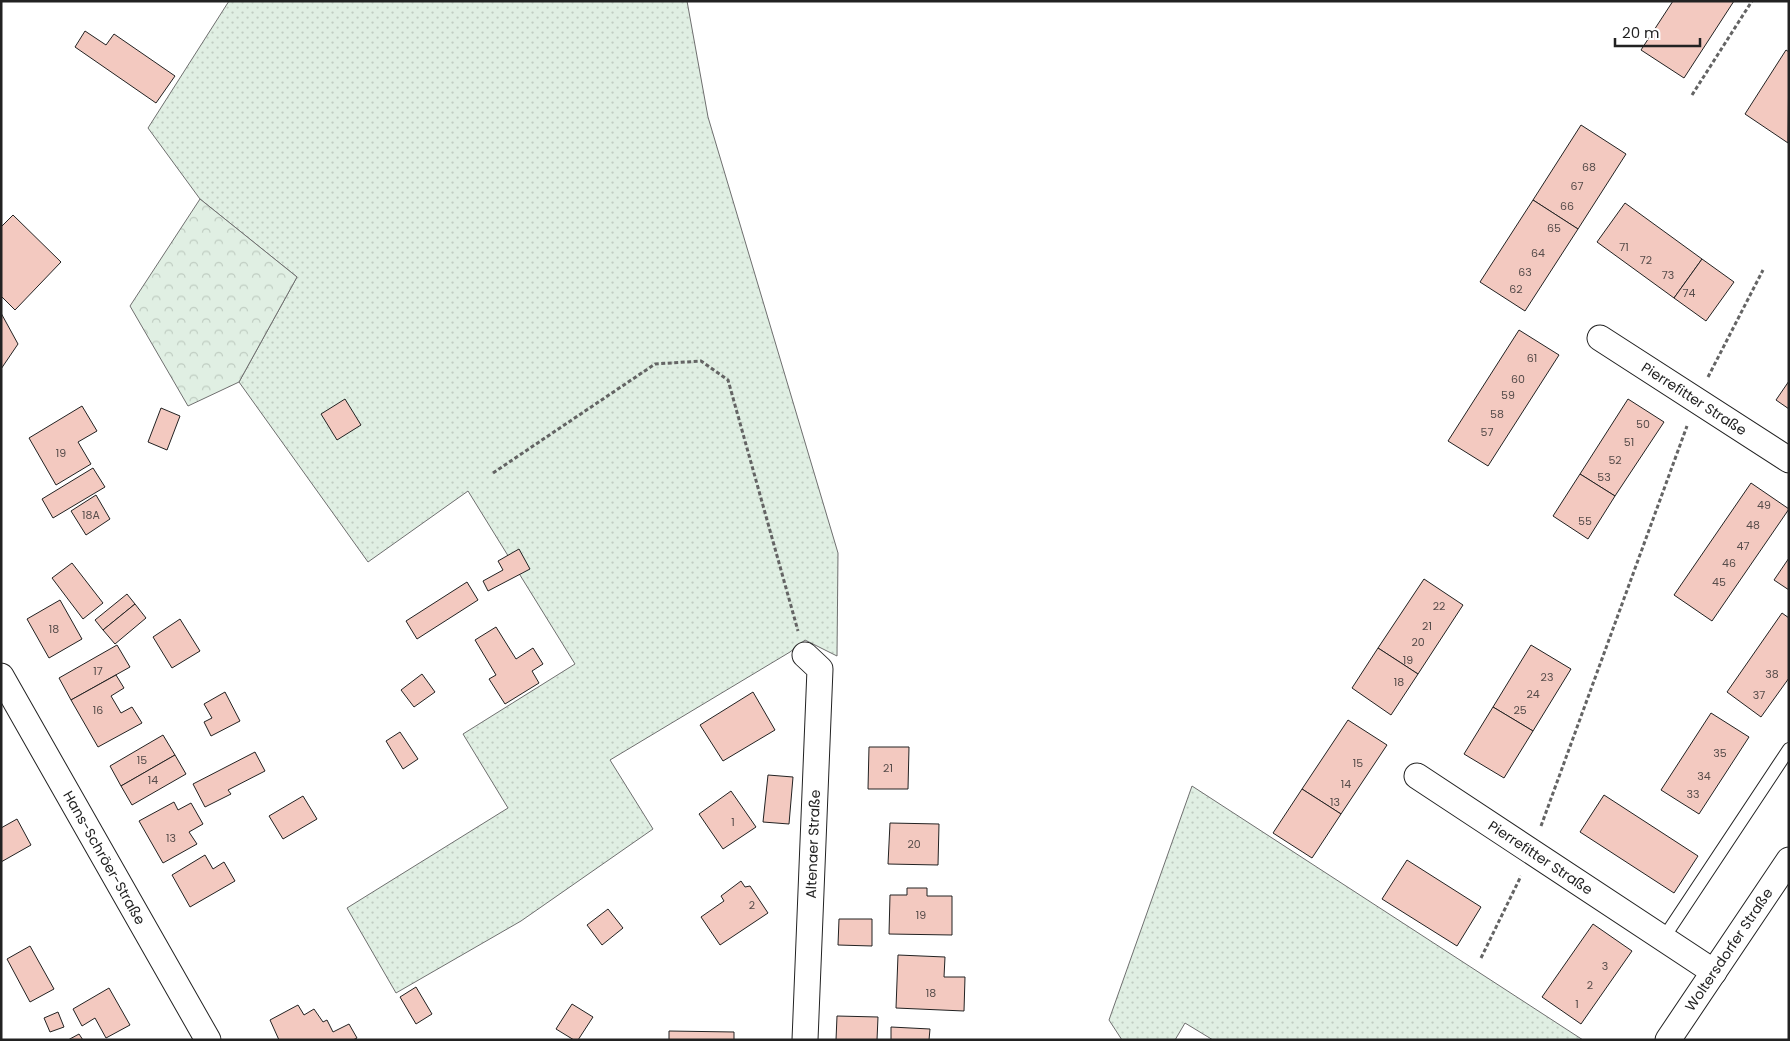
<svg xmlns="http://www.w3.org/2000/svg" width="1790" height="1041" viewBox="0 0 1790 1041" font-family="Poppins,sans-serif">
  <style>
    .green { fill: url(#green-dots); stroke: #6f6f6f }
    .forest { fill: url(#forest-crowns); stroke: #6f6f6f }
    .building { fill: #f3c9c0; stroke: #222 }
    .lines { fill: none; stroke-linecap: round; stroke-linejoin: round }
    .lane-casing { stroke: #222; stroke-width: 14 }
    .street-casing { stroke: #222; stroke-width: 27 }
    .path { stroke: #646464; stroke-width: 3; stroke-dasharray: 4 2.5; stroke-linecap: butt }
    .lane { stroke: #fff; stroke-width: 12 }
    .street { stroke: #fff; stroke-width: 25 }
    .labels { text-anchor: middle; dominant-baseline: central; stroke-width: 4; stroke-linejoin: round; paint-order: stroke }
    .number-label { font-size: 11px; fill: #564c4a }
    .street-label { font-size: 14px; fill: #222; stroke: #fff }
  </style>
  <defs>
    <pattern id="green-dots" width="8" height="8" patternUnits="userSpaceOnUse" patternTransform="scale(1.25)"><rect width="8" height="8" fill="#e0efe3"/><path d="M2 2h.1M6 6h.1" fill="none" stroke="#c0cdc2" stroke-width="1.8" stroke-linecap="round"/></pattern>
    <pattern id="forest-crowns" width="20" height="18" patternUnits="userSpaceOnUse" patternTransform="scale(1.25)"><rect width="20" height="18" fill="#e0efe3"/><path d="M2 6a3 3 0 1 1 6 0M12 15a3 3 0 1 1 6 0" fill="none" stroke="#c0cdc2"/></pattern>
  </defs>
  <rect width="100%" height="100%" fill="#fff"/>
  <g class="green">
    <path d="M229,1h458l21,116 130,436 -1,103 -32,-16 -15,12 -180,108 43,69 -132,92 -125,72 -49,-85 161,-100 -45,-74 112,-70 -107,-173 -100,71 -129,-180 58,-105 -97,-78 -52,-71z"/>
    <path d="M1192,786l391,254h-370l-28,-17 -10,17h-53l-13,-20z"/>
  </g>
  <path class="forest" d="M200,199l97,78 -58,105 -51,24 -58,-100z"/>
  <g class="building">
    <path d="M1673,1h61l-50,77 -43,-28z"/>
    <path d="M85,31l21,14 8,-11 61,42 -19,27 -81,-56z"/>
    <path d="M1786,50l3,2 -1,91 -43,-29z"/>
    <path d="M1581,125l45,29 -48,75 -45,-29z"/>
    <path d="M1533,200l45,29 -53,82 -45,-29z"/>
    <path d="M1625,203l77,56 -28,39 -77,-56z"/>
    <path d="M13,215l48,47 -46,48 -14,-14v-69z"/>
    <path d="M1702,259l32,23 -28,39 -32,-23z"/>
    <path d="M1,313l17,31 -17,25z"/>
    <path d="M1519,330l40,25 -71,111 -40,-25z"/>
    <path d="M1789,381v28l-13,-9z"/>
    <path d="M345,399l16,26 -24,15 -16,-26z"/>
    <path d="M1628,399l36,23 -49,74 -35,-22z"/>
    <path d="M82,406l15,25 -19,11 13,22 -35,21 -27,-47z"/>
    <path d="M161,408l19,8 -13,34 -19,-8z"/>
    <path d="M93,468l12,19 -52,31 -11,-19z"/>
    <path d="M1580,474l35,22 -27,43 -35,-23z"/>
    <path d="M1751,483l38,26 -77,112 -38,-26z"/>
    <path d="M96,495l14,24 -24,16 -15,-24z"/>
    <path d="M519,549l11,20 -42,22 -5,-10 20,-11 -5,-9z"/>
    <path d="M1789,558v32l-15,-10z"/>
    <path d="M72,563l31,40 -20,16 -31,-41z"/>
    <path d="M1424,579l39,26 -45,69 -40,-26z"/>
    <path d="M467,582l11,18 -61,39 -11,-18z"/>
    <path d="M127,594l8,10 -32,26 -8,-10z"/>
    <path d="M60,600l22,39 -33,19 -22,-39z"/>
    <path d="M135,604l11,14 -31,26 -12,-14z"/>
    <path d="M1782,613l7,5v60l-28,39 -34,-25z"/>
    <path d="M180,619l20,32 -28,17 -19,-31z"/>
    <path d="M496,627l20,32 17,-11 10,16 -11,7 7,12 -34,21 -16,-25 7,-4 -21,-35z"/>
    <path d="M117,645l13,22 -59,33 -12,-22z"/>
    <path d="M1531,645l40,24 -38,62 -40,-24z"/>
    <path d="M1378,648l40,26 -27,41 -39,-27z"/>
    <path d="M422,674l13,18 -21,15 -13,-17z"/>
    <path d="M116,675l8,13 -13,8 10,17 11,-6 10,16 -44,24 -27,-47z"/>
    <path d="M225,692l15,29 -29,15 -7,-14 8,-4 -8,-14z"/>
    <path d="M753,692l22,38 -52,31 -23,-36z"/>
    <path d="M1493,707l40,24 -29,47 -40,-24z"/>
    <path d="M1711,713l38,24 -50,77 -38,-24z"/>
    <path d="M1348,720l39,25 -46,69 -39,-25z"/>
    <path d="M400,732l18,27 -15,10 -17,-28z"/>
    <path d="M163,735l12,20 -54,31 -11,-20z"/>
    <path d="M869,747h40l-1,42h-40z"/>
    <path d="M255,752l10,19 -37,19 3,4 -26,13 -12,-23z"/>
    <path d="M175,755l11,19 -54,31 -11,-19z"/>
    <path d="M768,775l25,2 -4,47 -26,-2z"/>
    <path d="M1302,789l39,25 -29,44 -39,-25z"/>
    <path d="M731,791l25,36 -33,22 -24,-35z"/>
    <path d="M1604,795l94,61 -24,37 -94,-61z"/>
    <path d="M303,796l14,23 -34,20 -14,-23z"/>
    <path d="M174,802l4,8 13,-7 12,21 -14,8 8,12 -34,19 -24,-42z"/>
    <path d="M17,819l14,26 -30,17v-34z"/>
    <path d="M890,823l49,1 -1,41 -50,-1z"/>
    <path d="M205,855l8,14 11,-7 11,19 -45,26 -18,-32z"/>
    <path d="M1407,860l74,47 -24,39 -75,-47z"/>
    <path d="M741,881l4,6 5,-1 18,27 -48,32 -19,-28 23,-16 -3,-5z"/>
    <path d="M907,888h20v8h25v39l-63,-1 1,-39h17z"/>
    <path d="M608,909l15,19 -21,17 -15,-20z"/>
    <path d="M839,919h33v27l-34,-1z"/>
    <path d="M1593,924l39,27 -51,73 -39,-27z"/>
    <path d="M30,946l24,43 -24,13 -23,-43z"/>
    <path d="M898,955l47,2 -1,20h21l-1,34 -68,-3z"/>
    <path d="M416,987l16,27 -16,10 -16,-27z"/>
    <path d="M109,988l21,37 -24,13 -11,-20 -13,8 -9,-17z"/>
    <path d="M572,1004l21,13 -15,23h-4l-18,-11z"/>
    <path d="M298,1005l6,10 10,-6 9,13 4,-2 6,12 16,-8 8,14 -4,2h-74l-9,-20z"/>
    <path d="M58,1012l6,15 -14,5 -6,-14z"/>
    <path d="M837,1016l41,1 -1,23h-41z"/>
    <path d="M891,1027l39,2 -1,11h-38z"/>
    <path d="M669,1031l65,1v8h-65z"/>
    <path d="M79,1034l4,6h-15z"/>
  </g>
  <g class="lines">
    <g class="lane-casing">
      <path id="lane" d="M1663,939l126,-190"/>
    </g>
    <g class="street-casing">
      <g id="street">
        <path id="s1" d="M1600,338l189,122"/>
        <path id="s2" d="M1,676l207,364"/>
        <path id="s3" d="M1417,776l297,196"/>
        <path id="s4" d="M805,1040l15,-371 -15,-14"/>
        <path id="s5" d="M1668,1040l121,-180"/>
      </g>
    </g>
    <g class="path">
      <path d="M1692,95l60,-94"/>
      <path d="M1708,377l55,-107"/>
      <path d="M493,473l162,-109 46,-3 27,19 70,251"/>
      <path d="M1541,826l146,-400"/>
      <path d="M1481,958l40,-82"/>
    </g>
    <use href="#lane" class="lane"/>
    <use href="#street" class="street"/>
  </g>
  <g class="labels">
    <g class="number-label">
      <text x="1589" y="167">68</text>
      <text x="1577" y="186">67</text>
      <text x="1567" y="206">66</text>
      <text x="1554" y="228">65</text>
      <text x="1624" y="247">71</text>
      <text x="1538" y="253">64</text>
      <text x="1646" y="260">72</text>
      <text x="1525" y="272">63</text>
      <text x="1668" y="275">73</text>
      <text x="1516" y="289">62</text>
      <text x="1689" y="293">74</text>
      <text x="1532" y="358">61</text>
      <text x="1518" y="379">60</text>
      <text x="1508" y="395">59</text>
      <text x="1497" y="414">58</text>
      <text x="1643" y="424">50</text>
      <text x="1487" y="432">57</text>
      <text x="1629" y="442">51</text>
      <text x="61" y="453">19</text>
      <text x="1615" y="460">52</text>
      <text x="1604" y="477">53</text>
      <text x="1764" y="505">49</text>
      <text x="91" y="515">18A</text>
      <text x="1585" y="521">55</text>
      <text x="1753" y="525">48</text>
      <text x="1743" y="546">47</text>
      <text x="1729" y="563">46</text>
      <text x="1719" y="582">45</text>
      <text x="1439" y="606">22</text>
      <text x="1427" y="626">21</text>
      <text x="54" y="629">18</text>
      <text x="1418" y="642">20</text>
      <text x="1408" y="660">19</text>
      <text x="98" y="671">17</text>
      <text x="1772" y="674">38</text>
      <text x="1547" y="677">23</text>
      <text x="1399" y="682">18</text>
      <text x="1533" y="694">24</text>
      <text x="1759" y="695">37</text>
      <text x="98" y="710">16</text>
      <text x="1520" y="710">25</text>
      <text x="1720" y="753">35</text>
      <text x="142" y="760">15</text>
      <text x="1358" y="763">15</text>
      <text x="888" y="768">21</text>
      <text x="1704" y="776">34</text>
      <text x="153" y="780">14</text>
      <text x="1346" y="784">14</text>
      <text x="1693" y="794">33</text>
      <text x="1335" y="802">13</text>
      <text x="733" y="822">1</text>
      <text x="171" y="838">13</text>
      <text x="914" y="844">20</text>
      <text x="752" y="905">2</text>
      <text x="921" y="915">19</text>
      <text x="1605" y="966">3</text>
      <text x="1590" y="985">2</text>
      <text x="931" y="993">18</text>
      <text x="1577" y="1004">1</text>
    </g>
    <g class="street-label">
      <text stroke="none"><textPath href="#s1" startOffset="112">Pierrefitter Straße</textPath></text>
      <text stroke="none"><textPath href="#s4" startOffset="196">Altenaer Straße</textPath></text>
      <text stroke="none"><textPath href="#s3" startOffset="148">Pierrefitter Straße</textPath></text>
      <text stroke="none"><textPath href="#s2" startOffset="209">Hans-Schröer-Straße</textPath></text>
      <text stroke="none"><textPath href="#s5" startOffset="109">Woltersdorfer Straße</textPath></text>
    </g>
  </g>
  <rect width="1790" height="1041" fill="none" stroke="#222222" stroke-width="5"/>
  <path d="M1615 38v8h85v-8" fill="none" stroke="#222222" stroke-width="2.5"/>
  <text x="1622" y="38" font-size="15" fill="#222222" stroke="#ffffff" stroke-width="4" paint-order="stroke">20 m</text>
</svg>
